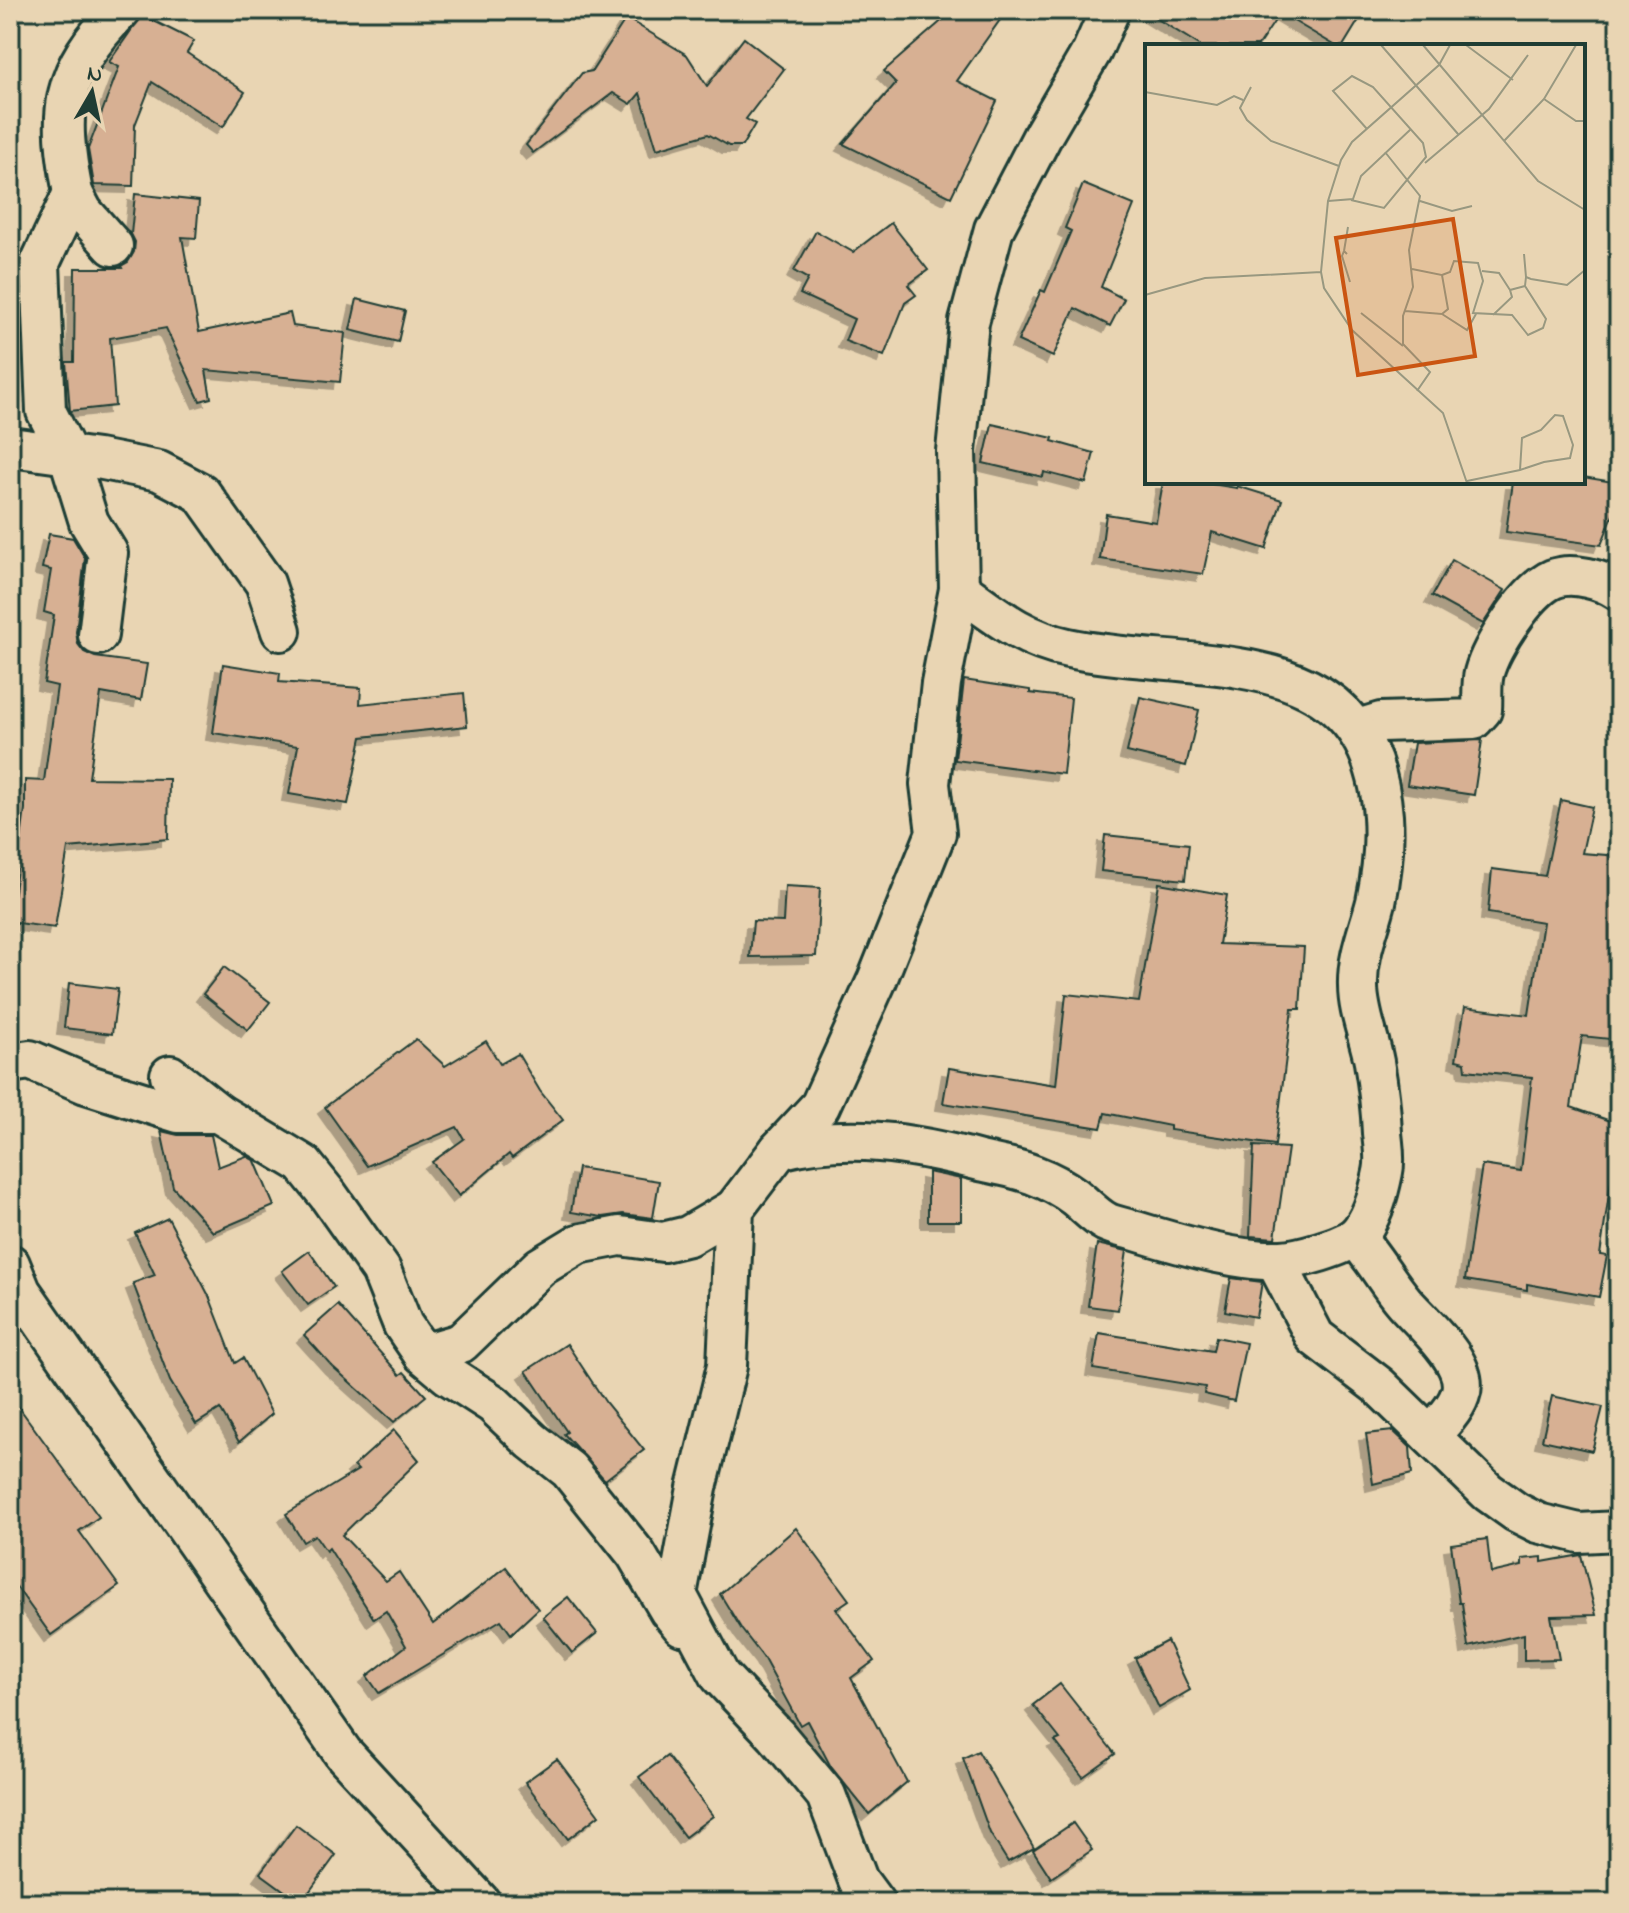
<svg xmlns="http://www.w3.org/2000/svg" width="1629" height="1913" viewBox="0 0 1629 1913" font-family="'Indie Flower',sans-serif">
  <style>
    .building { fill: #d7b093; stroke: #1f3d34; stroke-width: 2; filter: url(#shadow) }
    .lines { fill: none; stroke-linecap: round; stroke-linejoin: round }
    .street-casing { stroke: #1f3d34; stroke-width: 44 }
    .street { stroke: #e9d5b3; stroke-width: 38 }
    .inset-road { fill: none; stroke: #989880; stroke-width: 2 }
    .view { fill: #ca5512; fill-opacity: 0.15; stroke: #ca5512; stroke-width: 4 }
    .inset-edge { fill: none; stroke: #1f3d34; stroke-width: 4 }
  </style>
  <defs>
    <filter id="shadow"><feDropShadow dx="-7" dy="7" stdDeviation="0" flood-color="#0004"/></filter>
  </defs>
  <rect width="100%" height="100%" fill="#e9d5b3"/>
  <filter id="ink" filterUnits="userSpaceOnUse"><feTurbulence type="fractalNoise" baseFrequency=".0125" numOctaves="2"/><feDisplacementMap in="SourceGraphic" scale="16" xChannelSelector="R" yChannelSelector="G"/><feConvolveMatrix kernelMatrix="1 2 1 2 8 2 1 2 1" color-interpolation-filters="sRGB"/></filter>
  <g filter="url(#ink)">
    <g class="building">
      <path d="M954,10h53l-50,71 40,20 -46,96 -108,-53 53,-61 -12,-12z"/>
      <path d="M1143,10h222l-22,36h-7l-56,-33 -22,33h-57z"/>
      <path d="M142,15l52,26 -7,12 58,39 -22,35 -71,-45 -17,43 -2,61 -39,-1 -6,-36 31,-82 -10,-5z"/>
      <path d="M626,18l61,37 20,31 37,-48 40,31 -38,50 9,5 -13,22h-13l-21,-12 -51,15 -17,-56 -9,11 -18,-11 -80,60 -7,-8 56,-72 10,-2z"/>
      <path d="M1083,184l51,21 -33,82 23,12 -14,27 -35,-18 -22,49 -35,-16 23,-51 4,2 26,-61 -6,-3z"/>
      <path d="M135,194l64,7 -3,37 -14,-1 17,95 91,-19 3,13 52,7 -5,49 -134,-12 5,28 -11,3 -34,-73 -56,10 5,68 -45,5 -4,-49h8l1,-94h47l-1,-2 7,-4 6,-10 1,-10 -4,-8z"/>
      <path d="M891,223l37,47 -20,15 8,10 -11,8 -21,53 -39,-15 9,-22 -54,-25 8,-15 -14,-8 22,-40 37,21z"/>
      <path d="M357,299l48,12 -7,31 -48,-12z"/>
      <path d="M992,424l61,14 -1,3 42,12 -8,30 -42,-11 -1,5 -60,-14z"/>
      <path d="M1583,477l36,6v17l-18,45 -95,-13 7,-50h70z"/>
      <path d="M1163,482h36l38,6v-2l45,14 -16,49 -54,-17 -9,42 -103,-15 6,-45 50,8z"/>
      <path d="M49,534l24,4 12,20 -9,74 2,12 6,8 11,5 52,7 -6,36 -40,-7 -12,85 80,1 -1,60 -100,9 -13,80 -45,-6 15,-113v-29l19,1 13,-95 -13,-3 10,-68 -10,-3 7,-42 -9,-2z"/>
      <path d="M1452,560l53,30 -22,34 -51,-28z"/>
      <path d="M223,664l57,9 -1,9 82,6 -1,16 104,-11 3,33 -105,11 -14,67 -59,-10 9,-48 -85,-13z"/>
      <path d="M964,680l66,10v3l41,5 -8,76 -108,-14z"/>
      <path d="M1140,697l59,13 -13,56 -59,-14z"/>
      <path d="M1482,740l-8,55 -67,-10 7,-42z"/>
      <path d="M1561,800l31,7 -10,46 37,3v184l-37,-4 -11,71 48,17v38l-5,-1 -14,94 7,1 -8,41 -72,-13v6l-62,-10 17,-115 39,6 11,-94 -66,-7 -1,-8 -9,-2 9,-53 64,8 14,-93 -55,-9 4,-44 53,7z"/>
      <path d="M1105,835l84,9 -4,36 -84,-9z"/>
      <path d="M1159,883l68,12 -8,49 85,3 -4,62h-8l-17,136 -105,-15v-4l-65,-13 -4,15 -158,-25 6,-35 107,17 10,-91 73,8z"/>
      <path d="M785,886l35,2 -4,68 -66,1 3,-36 30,1z"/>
      <path d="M224,967l46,35 -22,28 -45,-36z"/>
      <path d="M69,983l49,6 -6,45 -48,-6z"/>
      <path d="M416,1039l29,27 41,-25 14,23 18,-10 22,37 23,29 -51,38 -3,-4 -50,42 -27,-34 32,-23 -7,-12 -90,39 -42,-59z"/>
      <path d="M161,1131l17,4h33l7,32 28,-11 9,5 19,45 -61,26 -40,-45z"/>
      <path d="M1254,1146l34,2 -13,90 -25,-2z"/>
      <path d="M578,1168l81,13 -6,37 -30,-4 -21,3 -31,-5z"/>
      <path d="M928,1172l33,7v42h-33z"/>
      <path d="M168,1218l41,78 26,67 8,-5 29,56 -33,28 -19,-33 -24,15 -26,-43 -37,-98 22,-8 -20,-42z"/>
      <path d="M1097,1244l30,7 -9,59 -30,-4z"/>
      <path d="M309,1251l25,36 -26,18 -26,-34z"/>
      <path d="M1231,1278l31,4 -6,35 -31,-6z"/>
      <path d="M338,1305l62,70 4,-3 22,24 -32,26 -62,-56 -28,-31z"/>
      <path d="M1099,1333l114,18 3,-14 30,6 -12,58 -30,-7 1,-7 -112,-18z"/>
      <path d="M567,1344l39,59 38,47 -39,30 -41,-46 3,-2 -41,-61z"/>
      <path d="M10,1395l89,122 -20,14 40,55 -68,49 -41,-57z"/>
      <path d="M1552,1396l51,11 -11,44 -50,-11z"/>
      <path d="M394,1430l25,30 -77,75 44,46 13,-9 34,52 73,-57 32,42 -27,25 -10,-14 -122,73 -12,-17 39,-30 -20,-35 -12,8 -45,-71 -3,3 -11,-16 -12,7 -17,-28 72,-44 -4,-4z"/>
      <path d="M1393,1431l17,16 2,27 -39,10 -7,-50z"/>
      <path d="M796,1528l53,72 -13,9 38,52 -23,17 56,104 -38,32 -38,-47 -24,-46 -7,4 -37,-68 -21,-27 -22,-36z"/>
      <path d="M1487,1539l4,34 31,-7v-7l20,-2v5l39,-7 15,60 -45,1 8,43 -35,1v-26l-56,13 -6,-44h-3l-8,-59z"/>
      <path d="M568,1597l29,36 -25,20 -29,-36z"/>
      <path d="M1167,1641l23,49 -31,18 -24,-50z"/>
      <path d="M1060,1684l55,70 -32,23 -28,-36 5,-2 -27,-34z"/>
      <path d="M978,1751l56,97 -26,14 -18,-29 -27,-75z"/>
      <path d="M667,1756l46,60 -28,21 -46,-60z"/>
      <path d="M557,1759l42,56 -31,24 -43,-57z"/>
      <path d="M1073,1823l19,27 -41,28 -18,-28z"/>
      <path d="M296,1825l40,30 -35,48 -41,-30z"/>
    </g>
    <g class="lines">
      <g class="street-casing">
        <g id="street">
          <path d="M73,193c-16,-82 -13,-122 48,-183"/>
          <path d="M18,448l80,11 61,12 42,22 64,90 16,48"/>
          <path d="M98,635l10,-82 -19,-31 -21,-68 -22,-43 -6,-148 33,-70 10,19 30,34"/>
          <path d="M1358,729l23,-7 93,-3 8,-9c1,-12 -1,-25 2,-37 7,-26 43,-83 69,-94 19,-8 50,1 66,12"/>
          <path d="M10,1063l20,-3 56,24 92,29h40"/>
          <path d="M170,1075l48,38 85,51 25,31 53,75 22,55 20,29 25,21 45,29 39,37 37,29 67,84 33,56 13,16"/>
          <path d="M779,1150c68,-18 134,-7 201,11 18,4 37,7 54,14 13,5 29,13 41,22 10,8 20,19 31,25 8,4 20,6 30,9 38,12 106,32 146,29 17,-1 61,-13 74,-24 16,-15 23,-44 27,-64 3,-13 0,-27 -1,-39 -1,-24 -4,-48 -8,-71 -5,-26 -16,-50 -16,-76 -1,-30 11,-56 18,-84 6,-29 9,-57 7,-86 -14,-181 -186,-141 -315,-168 -45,-9 -73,-33 -109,-59"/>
          <path d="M1355,1237c19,20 31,44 49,65 18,21 68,62 56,93 -5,15 -19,29 -30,40"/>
          <path d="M1275,1260l40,77 64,49 109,106 28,20 22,11 41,10 40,-2"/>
          <path d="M10,1264l11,27 322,462 138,150"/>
          <path d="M423,1354l38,-11 79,-76 38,-23 42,-8 43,6 25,-6 46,-27"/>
          <path d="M875,1903l-17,-23 -32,-85 -50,-60 -56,-59 -43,-81 20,-107 30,-122 7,-157 45,-59 41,-44 57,-126 59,-147 -6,-49 11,-101 18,-94 -3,-138 13,-129 25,-93 50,-96 48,-82 18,-41"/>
        </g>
      </g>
      <use href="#street" class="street"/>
    </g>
  </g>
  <g transform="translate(1145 44)">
    <rect width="440" height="440" fill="#e9d5b3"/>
    <path class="inset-road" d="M236,1l77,89M278,1l115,136 47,29M305,1l-11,20 -87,77 -11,18 -13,41 -7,71 3,16 28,42 91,83 24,70M321,1l47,35M106,43l-11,21 7,12 24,21 68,25M0,48l72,13 17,-9 9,4M399,55l32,22h9M359,97l40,-42 32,-54M240,108l35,44 -11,54 4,37 -10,29v28l27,28 -13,19M280,119l64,-54 39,-54M206,156l33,8 42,-51 -3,-14 -50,-56 -21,-11 -19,15 34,38M183,157l25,-2 8,-23 50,-47M275,157l32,10 20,-5M199,207l4,-24M202,210l-3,-3 -2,5 8,26M379,210l2,23 5,2 36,6 18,-15M337,227l17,2 11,17M297,231l8,-3 4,-11 24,2 5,18 -10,32 39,2 16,20 15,-7 3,-9 -21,-33 1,-9M0,251l60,-17 116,-6M260,267l37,3 6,-5 -6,-34 -30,-6M216,269l42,33M297,270l25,16 9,-16M348,271l19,-18 -2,-7 15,-4M322,437l53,-11 24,-8 26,-4 3,-13 -10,-29 -8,-1 -14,15 -19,8 -2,32"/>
    <path class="view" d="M308,175l22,137 -117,19 -22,-137z"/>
    <rect width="440" height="440" class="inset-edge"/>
  </g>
  <rect width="1629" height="1913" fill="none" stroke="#e9d5b3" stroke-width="40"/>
  <rect x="20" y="20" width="1589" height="1873" fill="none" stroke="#1f3d34" stroke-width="3" filter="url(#ink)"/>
  <g transform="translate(92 92) rotate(9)" stroke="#e9d5b3" stroke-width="6" paint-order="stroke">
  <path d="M0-6L14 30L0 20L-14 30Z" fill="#1f3d34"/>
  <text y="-12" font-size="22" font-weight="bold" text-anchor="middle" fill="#1f3d34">N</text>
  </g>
</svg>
